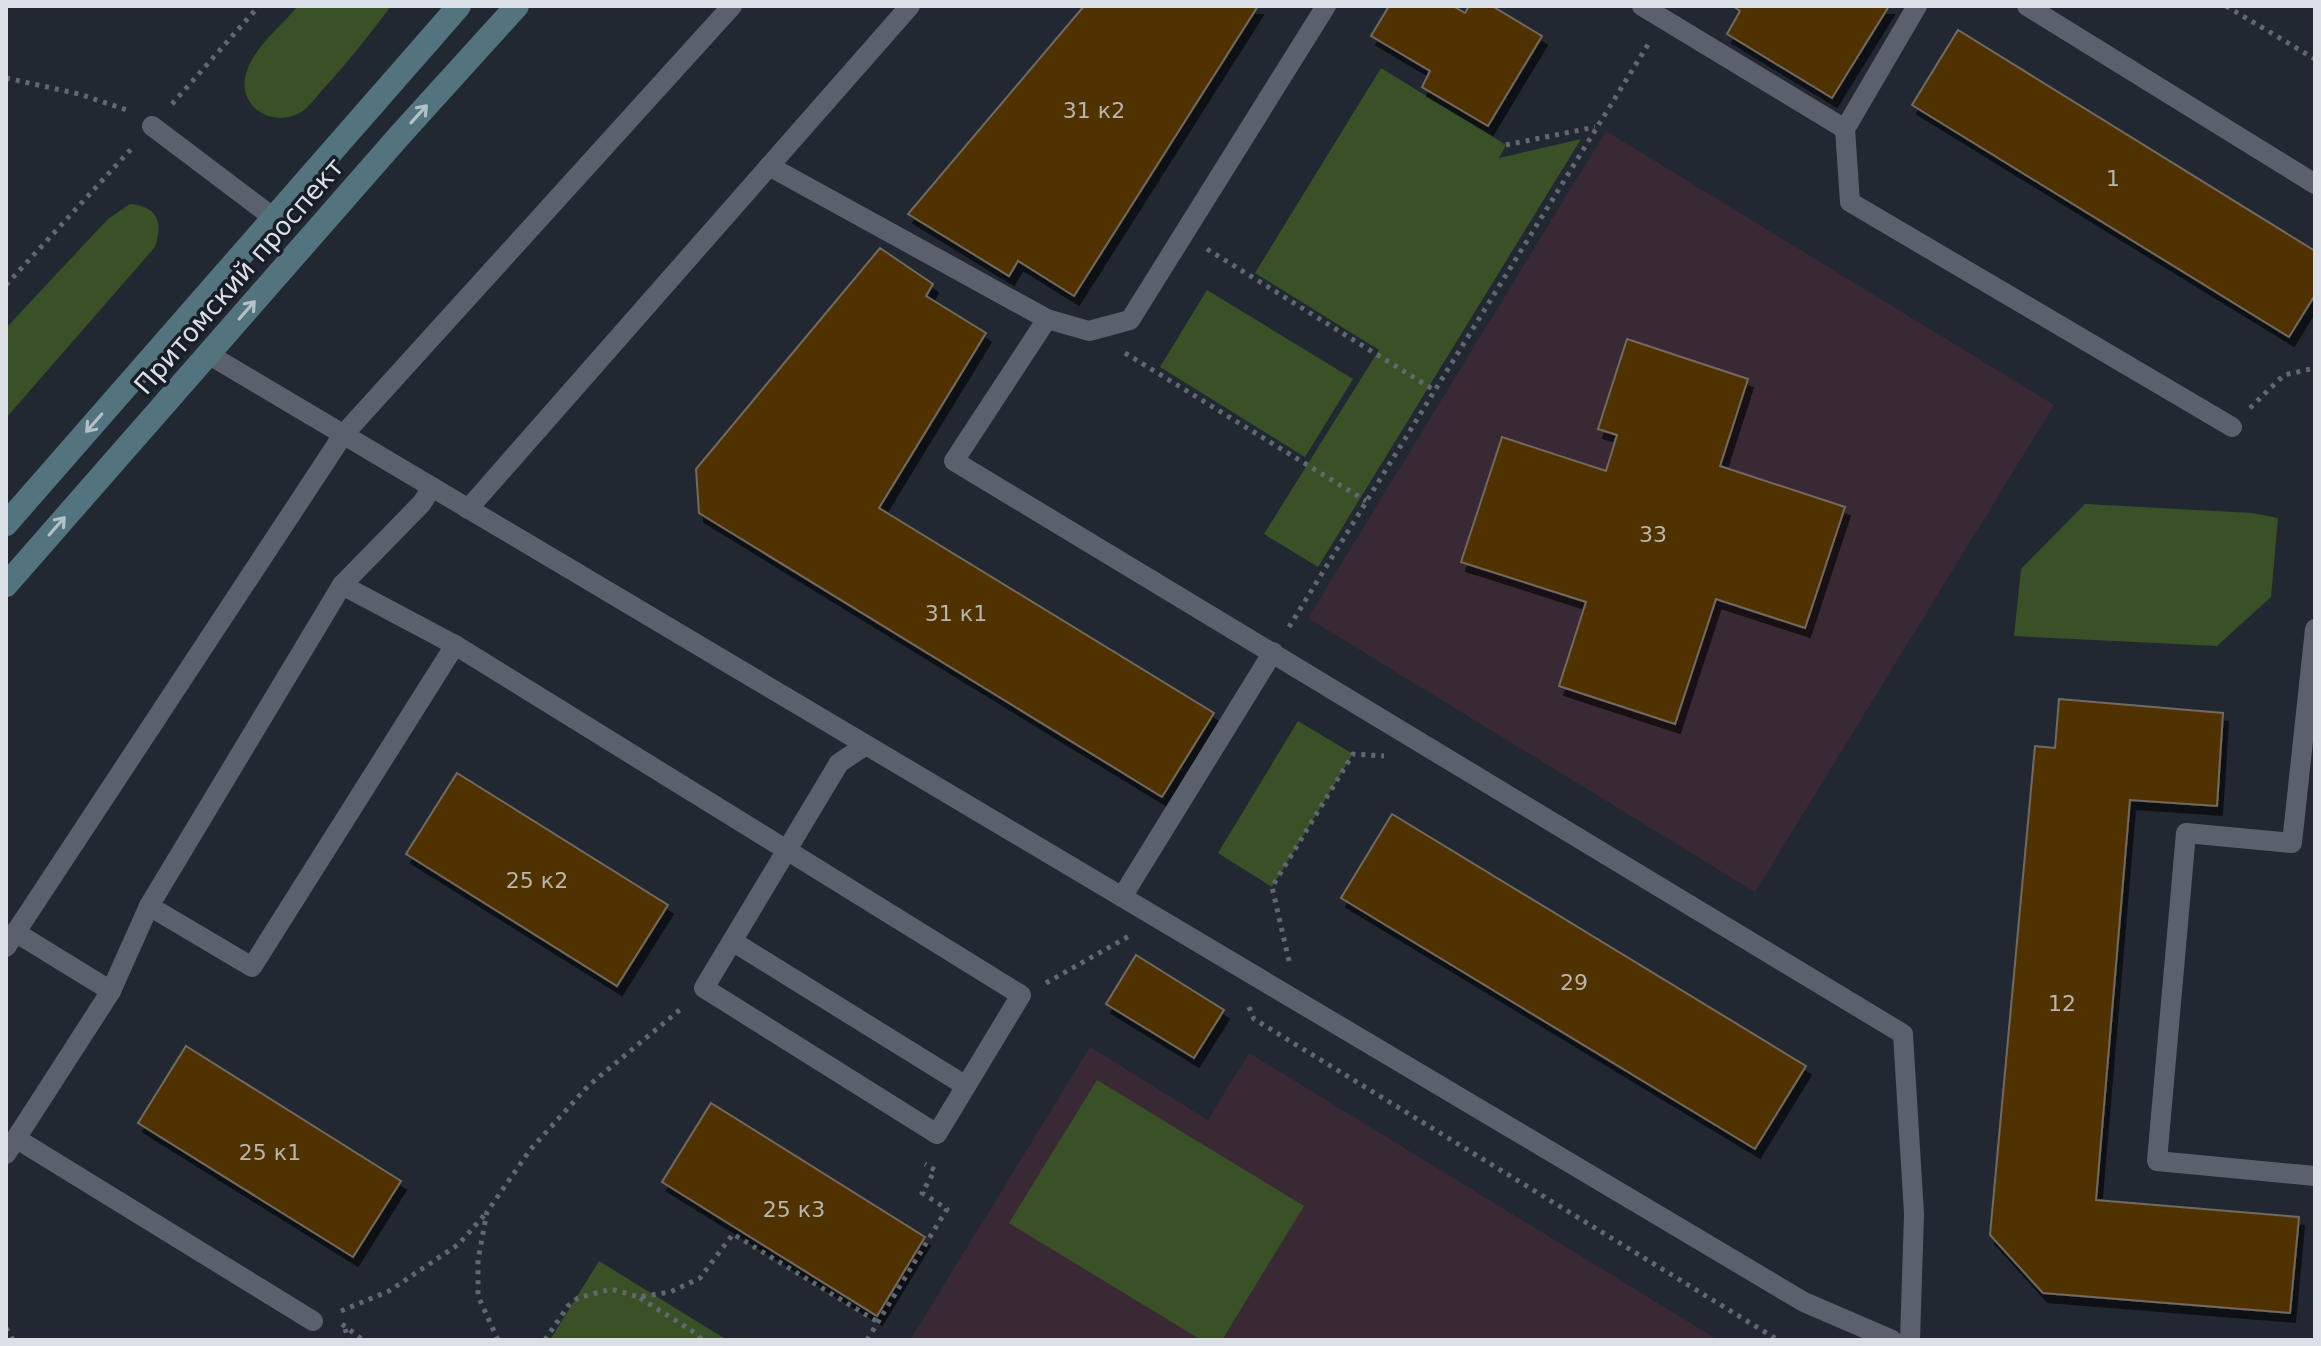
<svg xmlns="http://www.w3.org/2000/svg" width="2321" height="1346" viewBox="0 0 2321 1346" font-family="'DejaVu Sans',sans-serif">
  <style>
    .education { fill: #392934 }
    .green { fill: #3a5127 }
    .building { fill: #503206; stroke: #72695f; stroke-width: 2; filter: url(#shadow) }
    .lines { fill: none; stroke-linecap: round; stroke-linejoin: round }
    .path { stroke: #626870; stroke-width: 5; stroke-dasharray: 4 6; stroke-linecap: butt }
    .lane { stroke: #5a616c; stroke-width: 20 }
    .secondary { stroke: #53747f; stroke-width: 24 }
    .oneway { stroke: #b3c0c8 }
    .labels { text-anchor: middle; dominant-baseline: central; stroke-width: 7; stroke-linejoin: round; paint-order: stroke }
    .number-label { font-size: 22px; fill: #b9b5af }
    .street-label { font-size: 26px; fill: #dce1e7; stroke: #181e27 }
  </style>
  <defs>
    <filter id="shadow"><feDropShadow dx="5" dy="9" stdDeviation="0" flood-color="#0009"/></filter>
  </defs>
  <rect width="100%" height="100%" fill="#212831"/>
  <g class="education">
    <path d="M1606,131l448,274 -299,487 -447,-274z"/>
    <path d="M1090,1047l118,73 41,-67 469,287h-808z"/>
  </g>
  <g class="green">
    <path d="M298,6h93c-21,28 -42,55 -66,81 -7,7 -13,17 -21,23 -30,22 -72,-5 -56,-42 9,-23 34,-43 50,-62z"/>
    <path d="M1381,68l125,77 -7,13 82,-19 -263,428 -54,-33 115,-184 -124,-77z"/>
    <path d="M130,204c28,3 33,18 25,43l-149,171v-90l102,-109z"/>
    <path d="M1207,290l146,89 -48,78 -145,-90z"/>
    <path d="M2085,504l167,9 26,5 -7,79 -54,49 -203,-10 7,-67z"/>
    <path d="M1298,721l55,33 -81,133 -54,-34z"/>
    <path d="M1097,1080l207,126 -82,134h-21l-192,-117z"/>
    <path d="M599,1261l128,79h-177z"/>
  </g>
  <g class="building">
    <path d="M1084,6h174l-184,290 -56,-35 -9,15 -101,-62z"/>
    <path d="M1389,6h64l12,7 4,-7h23l50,30 -54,90 -66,-39 8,-16 -59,-35z"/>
    <path d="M1733,6h156l-57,92 -105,-64 13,-23z"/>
    <path d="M1958,30l357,221v44l-26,42 -377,-232z"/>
    <path d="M880,248l53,36 -7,12 60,37 -107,175 335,205 -52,84 -463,-284 -3,-44z"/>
    <path d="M1627,339l121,40 -28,87 125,41 -40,121 -89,-29 -41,125 -116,-38 27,-84 -125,-40 41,-125 104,34 11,-36 -19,-6z"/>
    <path d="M2059,699l164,14 -6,93 -87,-6 -34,400 203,17 -9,96 -247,-20 -53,-58 45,-489 20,2z"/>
    <path d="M457,773l211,132 -51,81 -211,-132z"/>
    <path d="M1392,814l414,252 -51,83 -414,-251z"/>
    <path d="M1136,955l88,55 -30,48 -88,-54z"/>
    <path d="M186,1046l215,135 -48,76 -215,-134z"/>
    <path d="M711,1103l214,134 -48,79 -215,-134z"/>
  </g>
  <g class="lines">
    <g class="path">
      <path d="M2226,6l89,53"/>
      <path d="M6,78l73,16 48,16"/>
      <path d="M172,104l87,-98"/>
      <path d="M1506,145l89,-18"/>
      <path d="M1207,249l227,141"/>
      <path d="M6,285l127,-138"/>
      <path d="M1125,353l241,148"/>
      <path d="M2250,408l34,-33 31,-7"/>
      <path d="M1289,627l360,-584"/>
      <path d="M1289,961l-17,-74 81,-133 31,2"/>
      <path d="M1046,983l85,-48"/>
      <path d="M1249,1007l5,12 524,321"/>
      <path d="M640,1298l57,36 5,6"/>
      <path d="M341,1311l48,-20 70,-47 27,-31"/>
      <path d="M342,1324l21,16"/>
      <path d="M6,1328l7,12"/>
      <path d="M345,1329l4,11"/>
      <path d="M498,1340l-20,-44v-36l9,-48 43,-62 58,-64 94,-78"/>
      <path d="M545,1340l23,-34 10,-8 33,-9 28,8 31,-5 30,-14 33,-44 145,88"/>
      <path d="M867,1340l80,-131 -25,-16 13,-23 -10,-6"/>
    </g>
    <g class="lane">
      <path d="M1326,6l-196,314 -41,11 -42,-12 -93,142 949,573 11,180 -4,126"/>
      <path d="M1642,6l203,123 72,-123"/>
      <path d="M2027,6l288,178"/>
      <path d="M152,126l122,92"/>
      <path d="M1845,129l5,73 382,225"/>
      <path d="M769,166l278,153"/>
      <path d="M208,354l1596,948 88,38"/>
      <path d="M468,509l442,-503"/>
      <path d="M342,585l113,60 566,350 -84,139 -233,-146 135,-225 27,-18"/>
      <path d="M2315,629l-23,214 -106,-10 -29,328 158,15"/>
      <path d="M1122,897l151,-245"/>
      <path d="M149,906l103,61 203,-322"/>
      <path d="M15,932l96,59"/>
      <path d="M732,941l234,145"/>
      <path d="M6,947l337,-512 389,-429"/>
      <path d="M17,1139l296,182"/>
      <path d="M6,1154l105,-163 38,-85 193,-321 80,-82 10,-16"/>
    </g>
    <g class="secondary">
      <path d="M6,524l453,-518"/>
      <path d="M6,585l394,-450 117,-129"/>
    </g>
  </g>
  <defs><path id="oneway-shaft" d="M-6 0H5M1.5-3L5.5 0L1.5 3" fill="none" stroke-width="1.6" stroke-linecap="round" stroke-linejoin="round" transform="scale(2)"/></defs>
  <g class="oneway">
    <use href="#oneway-shaft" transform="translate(419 114) rotate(-48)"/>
    <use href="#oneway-shaft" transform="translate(247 310) rotate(-49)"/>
    <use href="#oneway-shaft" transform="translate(94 423) rotate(131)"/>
    <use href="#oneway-shaft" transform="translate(57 526) rotate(-49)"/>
  </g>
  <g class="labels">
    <g class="number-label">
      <text x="1094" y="110">31 к2</text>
      <text x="2113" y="178">1</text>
      <text x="1653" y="534">33</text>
      <text x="956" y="613">31 к1</text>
      <text x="537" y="880">25 к2</text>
      <text x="1574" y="982">29</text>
      <text x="2062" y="1003">12</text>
      <text x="270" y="1152">25 к1</text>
      <text x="794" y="1209">25 к3</text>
    </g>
    <g class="street-label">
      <text transform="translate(239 276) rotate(-49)">Притомский проспект</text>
    </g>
  </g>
  <rect width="2321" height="1346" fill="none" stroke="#dce1e7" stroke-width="16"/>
</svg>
